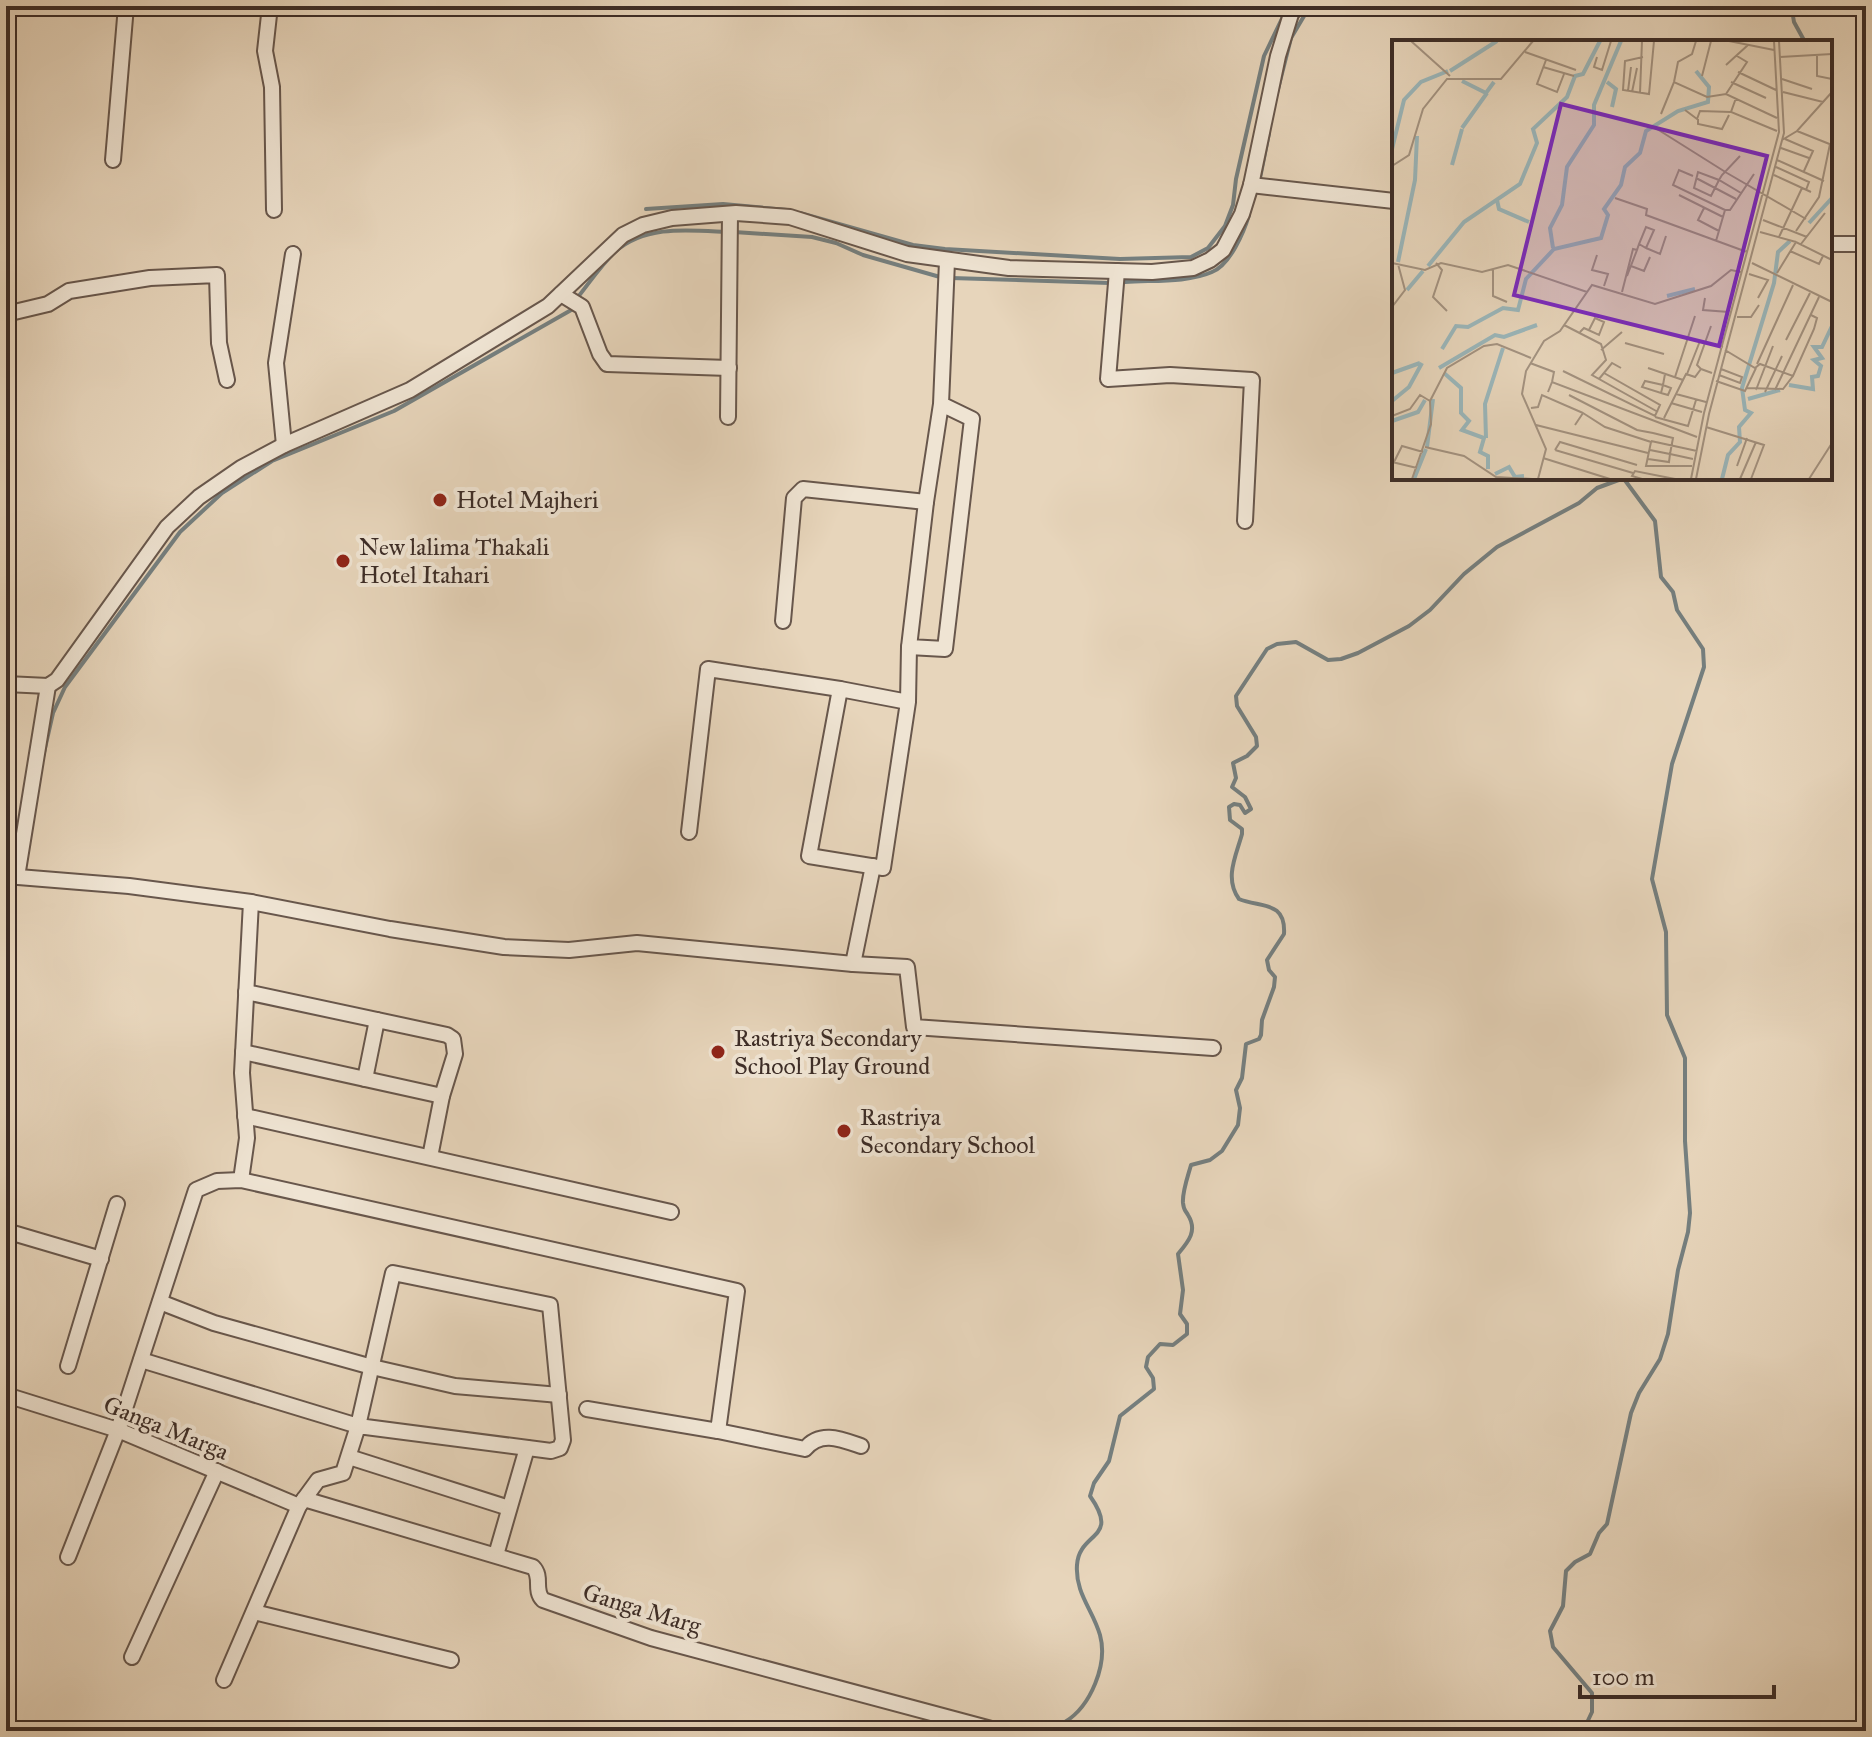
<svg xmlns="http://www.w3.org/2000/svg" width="1872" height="1737" viewBox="0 0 1872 1737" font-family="'IM FELL Great Primer',serif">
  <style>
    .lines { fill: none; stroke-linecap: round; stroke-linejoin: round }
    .stream { stroke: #757f7f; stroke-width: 4 }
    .minor-casing { stroke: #68574c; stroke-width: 18 }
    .minor { stroke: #efe4d3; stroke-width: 14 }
    .poi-dot { fill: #8f2418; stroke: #efe4d3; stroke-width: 3 }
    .labels { text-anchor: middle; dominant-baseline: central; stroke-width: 8; stroke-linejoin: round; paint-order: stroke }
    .poi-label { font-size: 24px; fill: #3d2d27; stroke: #efe4d3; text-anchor: start }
    .street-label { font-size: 24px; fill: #3d2d27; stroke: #efe4d3 }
    .inset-river { fill: none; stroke: #9ab6ba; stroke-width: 4 }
    .inset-road { fill: none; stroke: #a39280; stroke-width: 2 }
    .view { fill: #7b2cbf; fill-opacity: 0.15; stroke: #7b2cbf; stroke-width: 4 }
    .inset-edge { fill: none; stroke: #3d2d27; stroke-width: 4 }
  </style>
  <rect width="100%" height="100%" fill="#e7d5bb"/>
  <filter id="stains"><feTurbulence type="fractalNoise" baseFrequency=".0025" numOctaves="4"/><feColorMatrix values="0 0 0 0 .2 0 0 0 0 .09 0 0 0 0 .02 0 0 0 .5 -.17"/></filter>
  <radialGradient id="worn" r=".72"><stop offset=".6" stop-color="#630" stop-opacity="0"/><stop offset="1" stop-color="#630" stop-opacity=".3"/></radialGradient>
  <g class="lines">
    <g class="stream">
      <path d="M1805,42l-11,-20 -1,-6 16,-10"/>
      <path d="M1277,93l14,-55 19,-32"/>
      <path d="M1260,178l9,-45"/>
      <path d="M646,209l77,-5 64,6"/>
      <path d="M800,213l113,32 32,4 175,10 71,-2 17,-9 17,-22 8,-21 3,-26 28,-123 24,-50"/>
      <path d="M734,232l78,5 24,6 27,12 77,22"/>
      <path d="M951,278l159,5"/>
      <path d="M1125,282c27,-2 62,1 87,-10 18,-7 32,-40 37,-57"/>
      <path d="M578,297c12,-15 23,-32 37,-45 30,-27 73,-22 110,-20"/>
      <path d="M43,757l10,-44 12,-26 115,-155 42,-39 50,-32 122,-50 179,-102"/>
      <path d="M1036,1731c10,-2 20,-3 29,-9 26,-16 43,-58 35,-87 -7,-25 -25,-42 -23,-70 2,-34 44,-25 13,-69l4,-13 15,-22 11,-45 34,-27 -1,-11 -7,-11 2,-10 12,-13 13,1 14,-11v-10l-7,-10 3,-24 -5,-36c10,-12 20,-23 10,-39 -4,-7 -4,-4 -5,-12 -1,-11 5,-27 8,-38l19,-5 12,-9 16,-26 2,-17 -4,-18 6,-12 4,-34 13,-5 2,-4 1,-15 12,-33 1,-10 -6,-7 -2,-10 17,-26c2,-34 -24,-26 -45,-35 -15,-21 -3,-43 3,-65v-5l-12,-9 -1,-13 5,-3 6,1 5,8 6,-4 -6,-12 -13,-10 4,-9 -3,-15 14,-7 10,-10 -1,-9 -19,-31 -1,-10 31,-47 10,-5 19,-2 32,18 13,-1 17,-6 51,-27 21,-16 34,-36 33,-27 82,-44 18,-15 27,-10"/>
      <path d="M1583,1731l9,-19v-19l-39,-46 -3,-16 13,-25 3,-35 9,-9 15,-8 9,-21 8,-9 24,-111 8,-20 21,-34 8,-25 10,-64 10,-38 2,-19 -5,-72v-83l-18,-43 -1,-83 -14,-53 20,-115 32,-97 -1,-18 -26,-39 -4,-18 -12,-15 -6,-56 -31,-42"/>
    </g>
    <g class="minor-casing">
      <g id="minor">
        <path d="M270,6l-5,45 7,36 2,123"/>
        <path d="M113,160l13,-154"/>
        <path d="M1251,185l143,16"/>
        <path d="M1830,244h36"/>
        <path d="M1117,271l-9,108 62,-4 82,5 -7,141"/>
        <path d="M561,294l21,13 18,47 7,10 122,4"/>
        <path d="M6,314l42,-10 21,-13 81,-13 67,-3 2,68 8,37"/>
        <path d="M941,404l-15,98 -17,145 36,2 27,-230 -31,-15 6,-143"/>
        <path d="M728,417l2,-203"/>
        <path d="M284,445l-8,-82 17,-109"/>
        <path d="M783,621l11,-123 9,-9 123,13"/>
        <path d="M6,684l42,2 9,-6 110,-153 32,-30 42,-29 43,-23 126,-55 138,-84 75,-71 20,-10 29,-7 64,-5 54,4 117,37 102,14 143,4 41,-4 17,-8 13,-10 19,-36 9,-29 27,-129 13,-42 6,-8"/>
        <path d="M908,702l-68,-13 -31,167 74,12 25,-166 1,-55"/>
        <path d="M689,832l19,-163 132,20"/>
        <path d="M6,876l123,10 122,16 139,27 114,18 65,3 68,-7 216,21 54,3 7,60 299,21"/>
        <path d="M17,877l31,-191"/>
        <path d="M853,964l20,-98"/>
        <path d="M246,992l201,43 6,4 2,15 -13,42 -12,61"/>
        <path d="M243,1052l199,44"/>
        <path d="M365,1079l12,-59"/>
        <path d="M245,1116l426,96"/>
        <path d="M241,1180l6,-42 -5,-65 9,-171"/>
        <path d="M6,1231l95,28"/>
        <path d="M160,1302l54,21 158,44 83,19 104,9"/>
        <path d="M141,1360l217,66 193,25 9,-3 3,-8 -13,-135 -157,-32 -35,153 -15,47 -25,7 -19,26 -75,174"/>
        <path d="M68,1366l49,-162"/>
        <path d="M6,1395l112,35 181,76"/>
        <path d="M718,1431l87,18c15,-19 36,-10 56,-3"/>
        <path d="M349,1457l160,51"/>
        <path d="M304,1499l229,68c10,10 0,23 10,33l108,38 344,92"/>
        <path d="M496,1555l31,-107"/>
        <path d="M68,1557l50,-127 78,-240 21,-9 24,-1 496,111 -19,140 -131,-22"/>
        <path d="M254,1612l197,48"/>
        <path d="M132,1657l85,-186"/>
      </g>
    </g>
    <use href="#minor" class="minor"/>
  </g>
  <g class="poi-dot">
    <circle cx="440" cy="500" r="8"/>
    <circle cx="343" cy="561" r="8"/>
    <circle cx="718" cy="1052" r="8"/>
    <circle cx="844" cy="1131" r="8"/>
  </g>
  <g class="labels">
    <g class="poi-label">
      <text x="456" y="500">Hotel Majheri</text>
      <text x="359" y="547">New lalima Thakali<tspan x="359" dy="28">Hotel Itahari</tspan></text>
      <text x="734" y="1038">Rastriya Secondary<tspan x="734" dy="28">School Play Ground</tspan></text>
      <text x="860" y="1117">Rastriya<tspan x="860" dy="28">Secondary School</tspan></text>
    </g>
    <g class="street-label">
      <text transform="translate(166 1428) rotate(22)">Ganga Marga</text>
      <text transform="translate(642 1609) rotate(17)">Ganga Marg</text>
    </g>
  </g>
  <g transform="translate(1392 40)">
    <rect width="440" height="440" fill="#e7d5bb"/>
    <path class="inset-river" d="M58,31l47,-30M70,41l24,12 8,-11M215,42l9,7 -4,18M70,88l25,-35M0,109l12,-49 17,-18 27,-11M60,125l10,-36M105,160l2,9 30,13M417,183l23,-25M161,208l-3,-20 12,-23 5,-38 27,-42v-20l27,-64M6,222l17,-82 2,-44M36,226l36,-44 56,-38 17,-41 -4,-14 34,-32 8,-21 8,-2 17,-33M15,250l16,-19M275,256l28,-7M50,309l14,-23 12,1 35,-19 15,2 8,-31 28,-30 47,-11 7,-23 -4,-6 17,-24 4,-18 15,-14 6,-22 32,-20 30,-9 1,-15 -13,-16M47,328l56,-33 9,2 33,-12M0,333l28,-10M52,333l17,15v25l8,8 -7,9 22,8 -4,14 8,4v13M397,345l24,4 -1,-12 6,-1 3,-10 -7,-6 8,-2 -8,-11h8l10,-21M356,359l32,-9M0,361l17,-14 13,-24M0,381l26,-9 7,-12M94,398l-1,-34 18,-56M35,407l6,-48M103,434l14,-7 6,10 9,-1M22,439l12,-30M330,439l6,-24 12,-13 -1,-15 12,-14 -6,-3 -3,-22 32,-105 4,-31 12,-11"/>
    <path class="inset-road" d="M19,1l39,35M337,1l45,9M133,12l51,18M425,15v21l15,3M205,17l-3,10 8,3 9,-29M251,17l-18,4 -2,29 26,4 5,-53M388,17l52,-3M154,20l-9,24 20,8 7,-18M334,25l22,-20M151,27l31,9M346,32l38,18M310,36l9,-35M390,39l30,10M282,42l4,-20 14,-8 4,-13M339,42l35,16M236,51l3,-24M240,52l5,-24M391,52l40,10M248,53l2,-52M334,54l21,-32 -10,-6M344,58l-5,14 46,19M293,70l12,9 3,-8 31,1M269,74l13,-32 33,15 19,-3 51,24M306,79v5l24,5 7,-14M265,89l70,44M405,91l35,14M393,99l28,12 -9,20M390,100l15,-9 35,-39M389,108l28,10M348,116l-18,19 -3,5 -8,16 -17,-8 4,-16 21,8 22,13M385,120l47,21M0,126l17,-11 14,-46 24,-30h54l32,-38M384,127l33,15 -3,8M335,133l79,46M382,135l37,17M301,136l-14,-6 -6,15 52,25M304,138l40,21M287,155l44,22M223,158l32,11 -1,6 101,37M312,168l-6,12 21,11M371,180l44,17M404,191l23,-34 11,-53M368,192l36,10M387,197l23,-49M324,201l9,-31h5l24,-36M409,204l24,-31M254,208l14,6 6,-18M245,210l2,-6 7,-17 8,3 -8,18 -7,-4M398,211l29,13 4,-8M205,215l-5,15 16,4 -4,12M0,223l33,7 16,-7 41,9 26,-7 79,27M44,223l6,7 -9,27 14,14M360,223l80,39M239,226l13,5 6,-14M101,229v27l14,6M385,233l19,-31 36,18M357,234l19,6 -10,18M230,252l11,-43 4,1 -10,26M313,258l-2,12 26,2M0,267l13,-17 -7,-26M345,277h14l8,-12M172,285l37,19 5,16 -14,15 66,37M188,292l4,-4 15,7 5,-13 -9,-4 -6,12M297,299l34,8M394,300l24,-47M233,303l39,11M209,310l21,-18M333,310l30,18 5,-4 33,12 21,-47 3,-11 -6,-3M138,323l24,9 -2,10M365,324l36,-79M256,328l35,12M309,329l-4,-4 14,-39M171,331l92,45 5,-11 -56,-32M295,334l13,-33M327,335l21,8 2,-6 -21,-8M283,337l20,-61M207,339l13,-16 9,5M324,341l29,10 11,-23M355,348l36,1 10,-13M364,350l17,-44M383,350l44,-93M156,352l4,-10 145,55M373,352l17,-36M269,353l7,2 3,-7 -8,-3 -18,-4 -3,6 19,6 2,-8 2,-11M284,354l30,8M177,355l68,35 16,3M38,361l17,-33 37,-22 13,-2 34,14M279,363l31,9M139,368l7,-1 4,-12 41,18M0,376l18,-7 10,-14 10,6M263,377l33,9 8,-26M272,378l22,-44 9,3 6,-8 11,4M144,385l112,28M183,385l8,-12 22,14 46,15 -5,24h46M314,387l58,18 -13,34M259,401l46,10M33,407l39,9 32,21 36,2M163,410l5,-8 77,23M163,410l78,23M258,410l20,4 3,-16 -20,-5M151,418l67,21M256,419l21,3 1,-8 23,5M0,422l25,6M2,422l8,-16 21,6M345,426l10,-28M20,439l19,-55 -1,-23M146,439l8,-30 -24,-55 4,-23 18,-30 16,-10 32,-46 63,19 56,-18 20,-16 10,2M250,439l-10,-3 3,-5 40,8M299,439l13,-66 75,-281 -5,-91M304,439l13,-65 75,-281 -5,-92M348,439l16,-37M417,439l23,-36"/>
    <path class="view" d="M169,64l206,52 -48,190 -205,-51z"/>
    <rect width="440" height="440" class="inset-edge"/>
  </g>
  <rect width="1872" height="1737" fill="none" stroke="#e7d5bb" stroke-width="32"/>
  <rect x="8" y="8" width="1856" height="1721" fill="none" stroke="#3d2d27" stroke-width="4"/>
  <rect x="16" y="16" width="1840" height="1705" fill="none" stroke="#3d2d27" stroke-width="2"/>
  <path d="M1580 1685v12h194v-12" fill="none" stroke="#3d2d27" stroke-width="4"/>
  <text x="1592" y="1685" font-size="24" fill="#3d2d27" stroke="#efe4d3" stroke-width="6" paint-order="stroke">100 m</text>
  <rect width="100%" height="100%" filter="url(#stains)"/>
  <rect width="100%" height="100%" fill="url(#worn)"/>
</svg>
